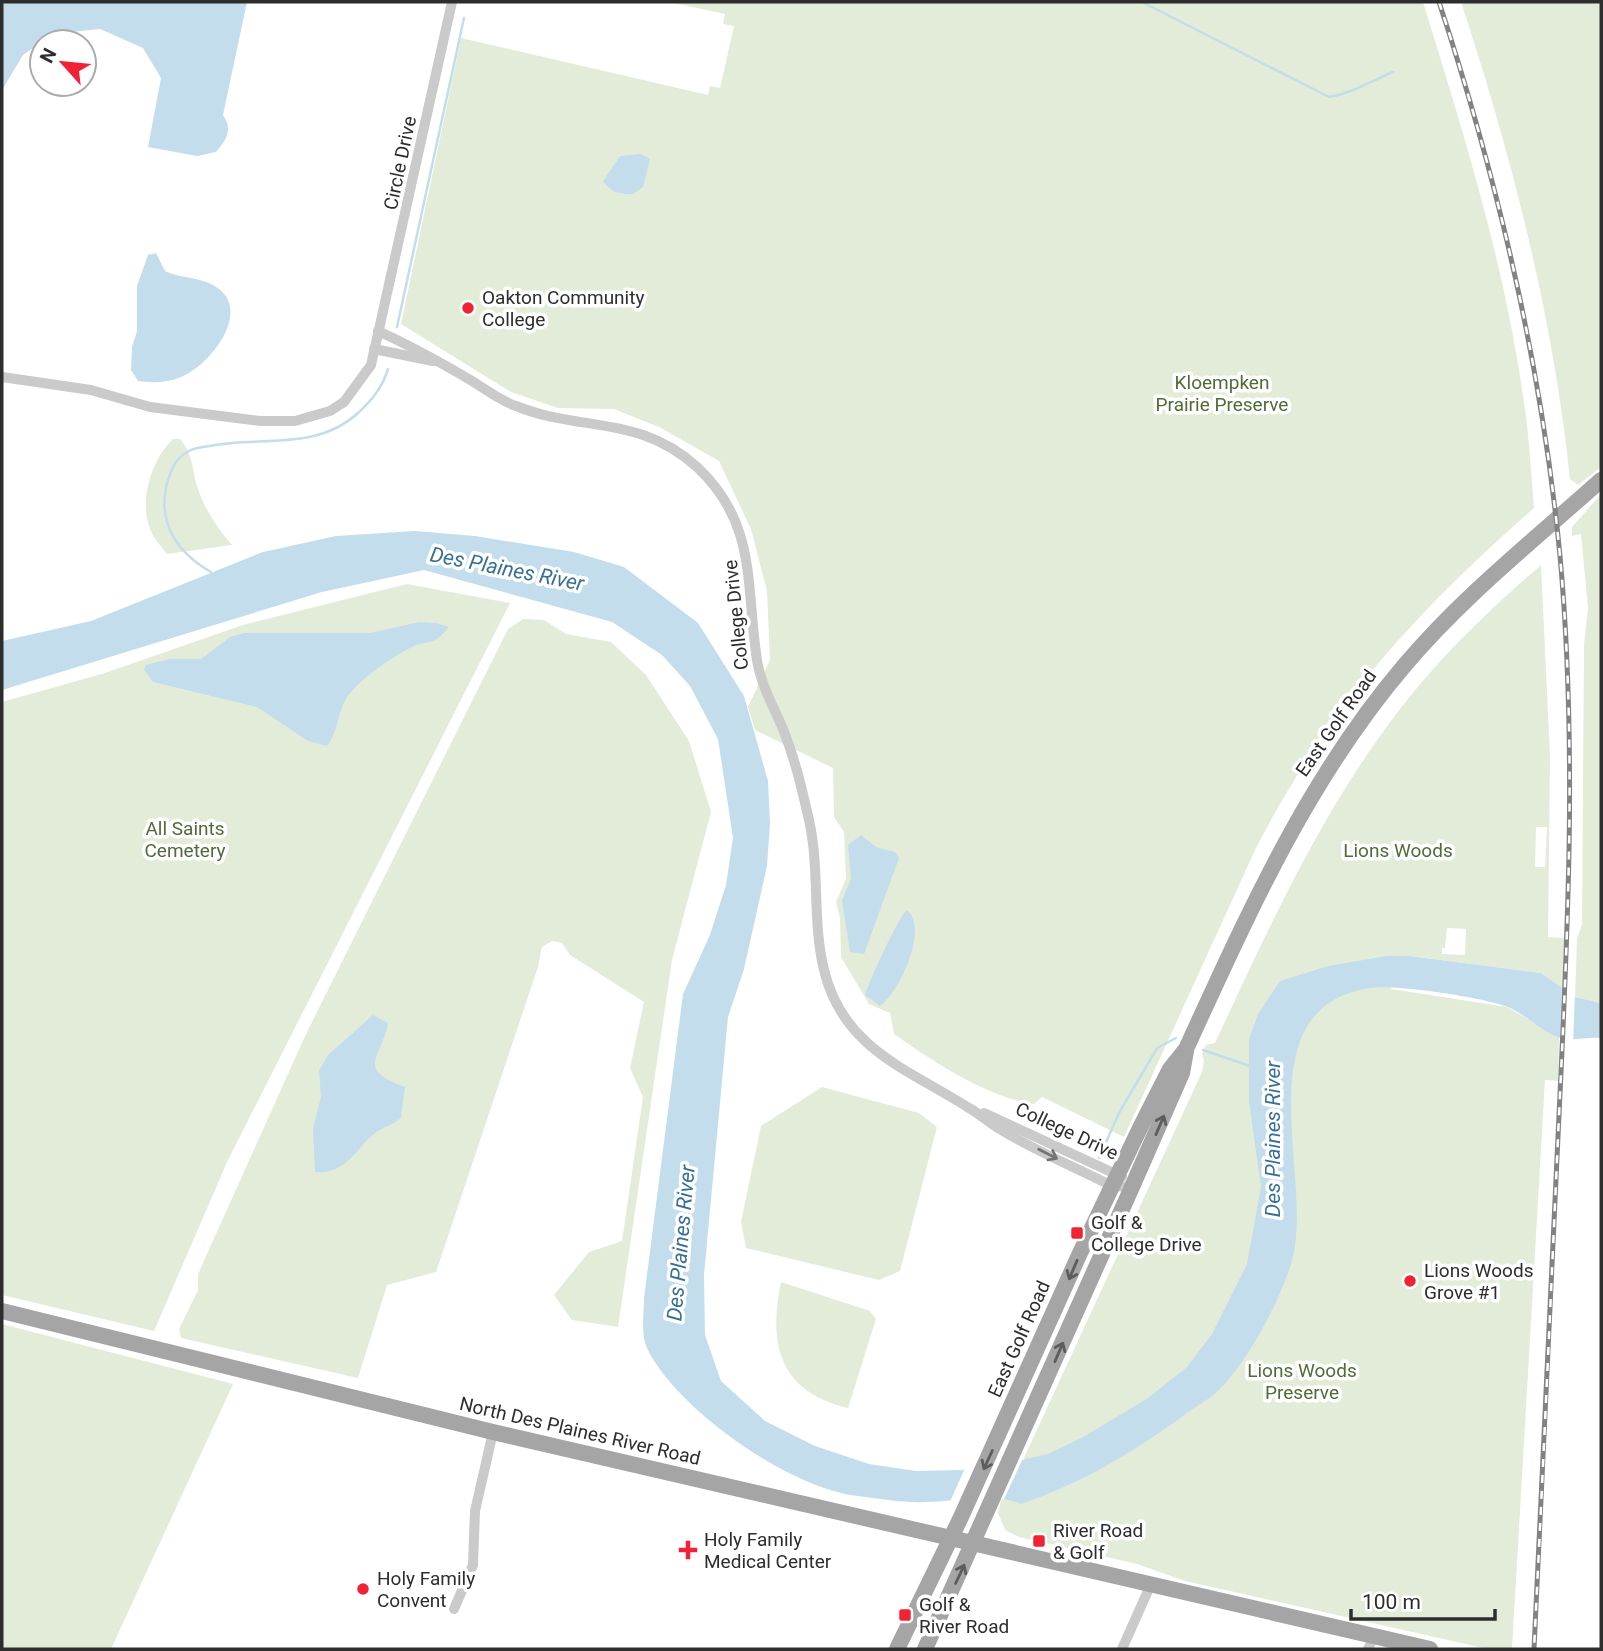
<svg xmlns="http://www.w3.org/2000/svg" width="1603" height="1651" viewBox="0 0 1603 1651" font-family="Roboto,sans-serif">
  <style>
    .green { fill: #e3ecd9; fill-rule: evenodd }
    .water { fill: #c4dded }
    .pier { fill: #fff }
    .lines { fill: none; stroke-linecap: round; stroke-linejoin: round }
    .stream { stroke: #c4dded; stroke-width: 2.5 }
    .minor { stroke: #cacaca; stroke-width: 10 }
    .primary { stroke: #a5a5a5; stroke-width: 16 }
    .rail-casing { stroke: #828282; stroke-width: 5 }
    .rail { stroke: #fff; stroke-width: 2.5; stroke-dasharray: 8; stroke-linecap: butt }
    .oneway { stroke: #5d5d5d }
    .oneway2 { stroke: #747474 }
    .poi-dot { fill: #f02233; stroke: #fff; stroke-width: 2.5 }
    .labels { text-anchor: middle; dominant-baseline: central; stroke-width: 7; stroke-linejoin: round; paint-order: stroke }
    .street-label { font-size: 19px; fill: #2d2d2d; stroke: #fff }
    .poi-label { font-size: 19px; fill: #2d2d2d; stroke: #fff; text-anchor: start }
    .park-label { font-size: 19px; fill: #506b38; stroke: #fff }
    .water-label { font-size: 21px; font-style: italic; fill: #367094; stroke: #fff }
  </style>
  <rect width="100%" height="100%" fill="#fff"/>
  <g class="green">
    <path d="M669,2h754c40,129 81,260 100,394 6,37 8,74 11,112 -119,105 -204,197 -278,340l-132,289 -82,-40 -8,7c-46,-6 -102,-43 -140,-70l-4,-21 -21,-9 -28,-47 -1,-39 -4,-16 10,-23 -2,-47 -10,-15 -1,-49 -78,-38 -7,-23 22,-47 -3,-69 -16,-62 -32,-68 -60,-34 -45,-18 -56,-1 -47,-16 -110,-68 60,-286 247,57 2,-9 10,2 14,-62 -11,-2 2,-10z"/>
    <path d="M1461,2h140v465l-23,18 -8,-6c-17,-163 -58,-322 -109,-477z"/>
    <path d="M173,439h7c13,15 12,30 17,47 7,22 20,42 35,59l-65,9c-5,-7 -13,-15 -16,-23 -13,-28 0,-71 22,-92z"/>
    <path d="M1601,494v509l-26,-6 2,-58 5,-15 2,-280 4,-36 -7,-74 -9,2v-9z"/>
    <path d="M1541,565l9,191 -2,181 16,1 -2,50 -21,-15 -132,-17 -18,33 116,18 52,30 -1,44 -13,-1 -33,569h-24l-303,-68 -48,-17 -118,-27 -14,-7 -7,-17 3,-13 5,-3 196,-425 2,-11 -2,-7 4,-9 9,-2c54,-116 107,-233 185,-334 41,-53 90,-100 141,-144zM1536,827h11l-2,40h-10zM1447,928l19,1 -1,26 -23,-1v-6h3z"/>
    <path d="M407,584l103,19 -282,557 -74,171 -152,-36v-593l103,-29 138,-48z"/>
    <path d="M523,619l21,1 22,14 45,8 35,33 43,66 22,71 -39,148 -54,367 -46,-7 -18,-25 35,-43 33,-11 21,-144 -13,-29 14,-66 -74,-47 -8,-12 -10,-2 -10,6 -4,20 -102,305 -49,13 -29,93 -177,-40 -2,-9 19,-39v-16l108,-240 202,-405z"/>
    <path d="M822,1087l97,26 18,14 -37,144 -21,9 -133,-32 -5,-26 20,-96z"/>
    <path d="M781,1282l89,29 6,8 -28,89c-69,-16 -80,-64 -67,-126z"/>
    <path d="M2,1324l231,60 -122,265h-109z"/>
  </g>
  <g class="water">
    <path d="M2,2h245l-24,113c10,15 4,24 -7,37l-19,4 -49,-9 13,-69 -18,-30 -43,-19 -47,5 -30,21 -21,35z"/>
    <path d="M641,154l9,5 -7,28 -10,7c-13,0 -22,-1 -30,-13l17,-25z"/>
    <path d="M156,253l9,18c18,9 46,5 60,24 20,27 -19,72 -44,82 -14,6 -29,6 -43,4l-7,-11 1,-23 5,-16v-45l11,-31z"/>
    <path d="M415,531l60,5 99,16 50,15 74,56 46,73 24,85 2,43 -3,42 -23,103 -16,48 -24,258 1,60 16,46 44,40 50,25 54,18 47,7 45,-1 61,-10 26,-6 35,-17 65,-39 39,-31 25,-33 35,-70 14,-77 -12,-85v-63l9,-25 22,-33 48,-15 59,-10h22l132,17 34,24 26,6v35c-16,-2 -30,5 -46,-2 -16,-7 -28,-20 -45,-28 -22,-10 -115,-24 -140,-20 -131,20 -53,196 -79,276 -12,39 -42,94 -70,124 -9,10 -23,17 -34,25 -50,37 -106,71 -166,91 -29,-13 -63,-3 -94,-2 -23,1 -47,-3 -69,-6 -68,-7 -184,-88 -212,-150 -5,-13 -2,-34 -2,-48l39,-304 27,-59 16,-50 7,-47 -15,-99 -28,-53 -28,-31 -50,-33 -188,-52 -102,22 -320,98v-49l89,-20 172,-69 73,-16z"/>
    <path d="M419,622l17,1 13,4c-18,22 -21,11 -41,22 -20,11 -42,26 -57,43 -14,15 -11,38 -24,54l-19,-5 -51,-34 -104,-25 -9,-12 2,-5 23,-6h32l29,-22 14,-4h127z"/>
    <path d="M861,835l15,12 19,5 4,6 -35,96 -14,-2 -8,-52 9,-21 -3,-34z"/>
    <path d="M907,910c22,18 -7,81 -27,96l-15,-11c3,-12 35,-81 42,-85z"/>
    <path d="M373,1015l15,8c-6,35 -34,45 17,64l-4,31c-8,7 -15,8 -23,13 -20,13 -31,45 -63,41l-2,-44 8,-31 -2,-26 9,-16z"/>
  </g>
  <g class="pier">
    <path d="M1562,984l13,8 -2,52 -13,-3z"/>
    <path d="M1024,1456l-20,43 -55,5 17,-38z"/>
  </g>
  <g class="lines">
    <g class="stream">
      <path d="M1142,2l187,95c24,-4 42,-16 64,-25"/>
      <path d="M397,327l67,-309"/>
      <path d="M211,572c-35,-20 -55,-51 -43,-92 4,-13 8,-22 21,-29 7,-4 18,-4 26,-6 49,-8 103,5 143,-32 14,-13 24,-25 30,-44"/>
      <path d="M1203,1050l47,16"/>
      <path d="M1099,1158l20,-45 38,-65 19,-10"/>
    </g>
    <g class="minor">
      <path d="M378,331c31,14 60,30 89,47 16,9 31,22 49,28 64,26 123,8 181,61 59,55 49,115 59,186 3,29 16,50 27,76 12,30 19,60 26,91 11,49 3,101 15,150 19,79 84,99 145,138 11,6 20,15 31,21 35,22 75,38 112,57l20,1"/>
      <path d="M374,349l59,12"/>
      <path d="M2,377l89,13 59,17 110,14h35l35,-10 14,-9 27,-37 81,-363"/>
      <path d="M984,1113l138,64"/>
      <path d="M454,1609l19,-44 2,-54 18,-79"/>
      <path d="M1122,1649l29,-65"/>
      <path d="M1368,1649l6,-13"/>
    </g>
    <g class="primary">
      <path d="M2,1311l491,121 937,217"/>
      <path d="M897,1649l64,-132 119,-264 61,-127 29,-57 16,-20c62,-135 121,-269 218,-383 58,-69 130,-126 197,-186"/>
      <path d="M925,1649l207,-462 50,-114 4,-22"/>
    </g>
    <g class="rail-casing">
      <path id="rail" d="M1439,2c59,179 103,365 121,554 17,187 8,372 -1,559 -8,178 -16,356 -25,534"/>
    </g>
    <use href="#rail" class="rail"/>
  </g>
  <defs><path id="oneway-shaft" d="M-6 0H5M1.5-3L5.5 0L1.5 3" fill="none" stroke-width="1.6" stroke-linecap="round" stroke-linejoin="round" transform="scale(1.75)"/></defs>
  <g class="oneway">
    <use href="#oneway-shaft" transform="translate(1160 1125) rotate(-67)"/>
    <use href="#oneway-shaft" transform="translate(1073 1270) rotate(113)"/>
    <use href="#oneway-shaft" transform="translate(1059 1352) rotate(-67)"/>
    <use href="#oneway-shaft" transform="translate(988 1460) rotate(115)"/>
    <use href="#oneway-shaft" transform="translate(960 1574) rotate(-65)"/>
  </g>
  <use class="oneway2" href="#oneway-shaft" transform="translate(1048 1154) rotate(27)"/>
  <g class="poi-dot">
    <circle cx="468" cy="308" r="7"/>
    <rect x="1070" y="1226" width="14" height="14" rx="3.5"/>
    <circle cx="1410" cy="1281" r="7"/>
    <rect x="1032" y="1534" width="14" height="14" rx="3.5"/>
    <path d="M684.5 1539.5h7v7h7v7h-7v7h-7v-7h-7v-7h7z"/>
    <circle cx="363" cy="1589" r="7"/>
    <rect x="898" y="1608" width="14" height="14" rx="3.5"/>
  </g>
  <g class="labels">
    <g class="street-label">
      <text transform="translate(400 163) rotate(-78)">Circle Drive</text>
      <text transform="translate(736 615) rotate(-96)">College Drive</text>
      <text transform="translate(1336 723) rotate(-55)">East Golf Road</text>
      <text transform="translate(1067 1131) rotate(25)">College Drive</text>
      <text transform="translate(1019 1339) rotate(-66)">East Golf Road</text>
      <text transform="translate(580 1431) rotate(13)">North Des Plaines River Road</text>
    </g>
    <g class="poi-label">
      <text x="482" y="297">Oakton Community<tspan x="482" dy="22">College</tspan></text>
      <text x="1091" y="1222">Golf &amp;<tspan x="1091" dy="22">College Drive</tspan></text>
      <text x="1424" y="1270">Lions Woods<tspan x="1424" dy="22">Grove #1</tspan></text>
      <text x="1053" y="1530">River Road<tspan x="1053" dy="22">&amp; Golf</tspan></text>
      <text x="704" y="1539">Holy Family<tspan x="704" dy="22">Medical Center</tspan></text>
      <text x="377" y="1578">Holy Family<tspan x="377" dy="22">Convent</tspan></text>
      <text x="919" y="1604">Golf &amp;<tspan x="919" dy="22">River Road</tspan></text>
    </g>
    <g class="park-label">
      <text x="1222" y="382">Kloempken<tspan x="1222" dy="22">Prairie Preserve</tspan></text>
      <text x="185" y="828">All Saints<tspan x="185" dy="22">Cemetery</tspan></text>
      <text x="1398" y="850">Lions Woods</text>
      <text x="1302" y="1370">Lions Woods<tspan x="1302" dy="22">Preserve</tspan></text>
    </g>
    <g class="water-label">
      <text transform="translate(507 569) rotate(11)">Des Plaines River</text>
      <text transform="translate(1273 1139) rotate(-90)">Des Plaines River</text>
      <text transform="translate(681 1243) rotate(-85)">Des Plaines River</text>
    </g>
  </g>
  <rect width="1603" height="1651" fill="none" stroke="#2d2d2d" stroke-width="7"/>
  <g transform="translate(63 63) rotate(297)"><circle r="33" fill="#ffffff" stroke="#ababab" stroke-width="2"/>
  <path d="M0-5L12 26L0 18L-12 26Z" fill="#f02233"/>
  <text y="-10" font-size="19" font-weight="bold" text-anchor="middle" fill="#2d2d2d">N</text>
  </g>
  <path d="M1351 1609v10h144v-10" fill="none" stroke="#2d2d2d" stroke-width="3.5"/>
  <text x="1362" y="1609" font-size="21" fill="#2d2d2d" stroke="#ffffff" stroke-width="5" paint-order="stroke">100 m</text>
</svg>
